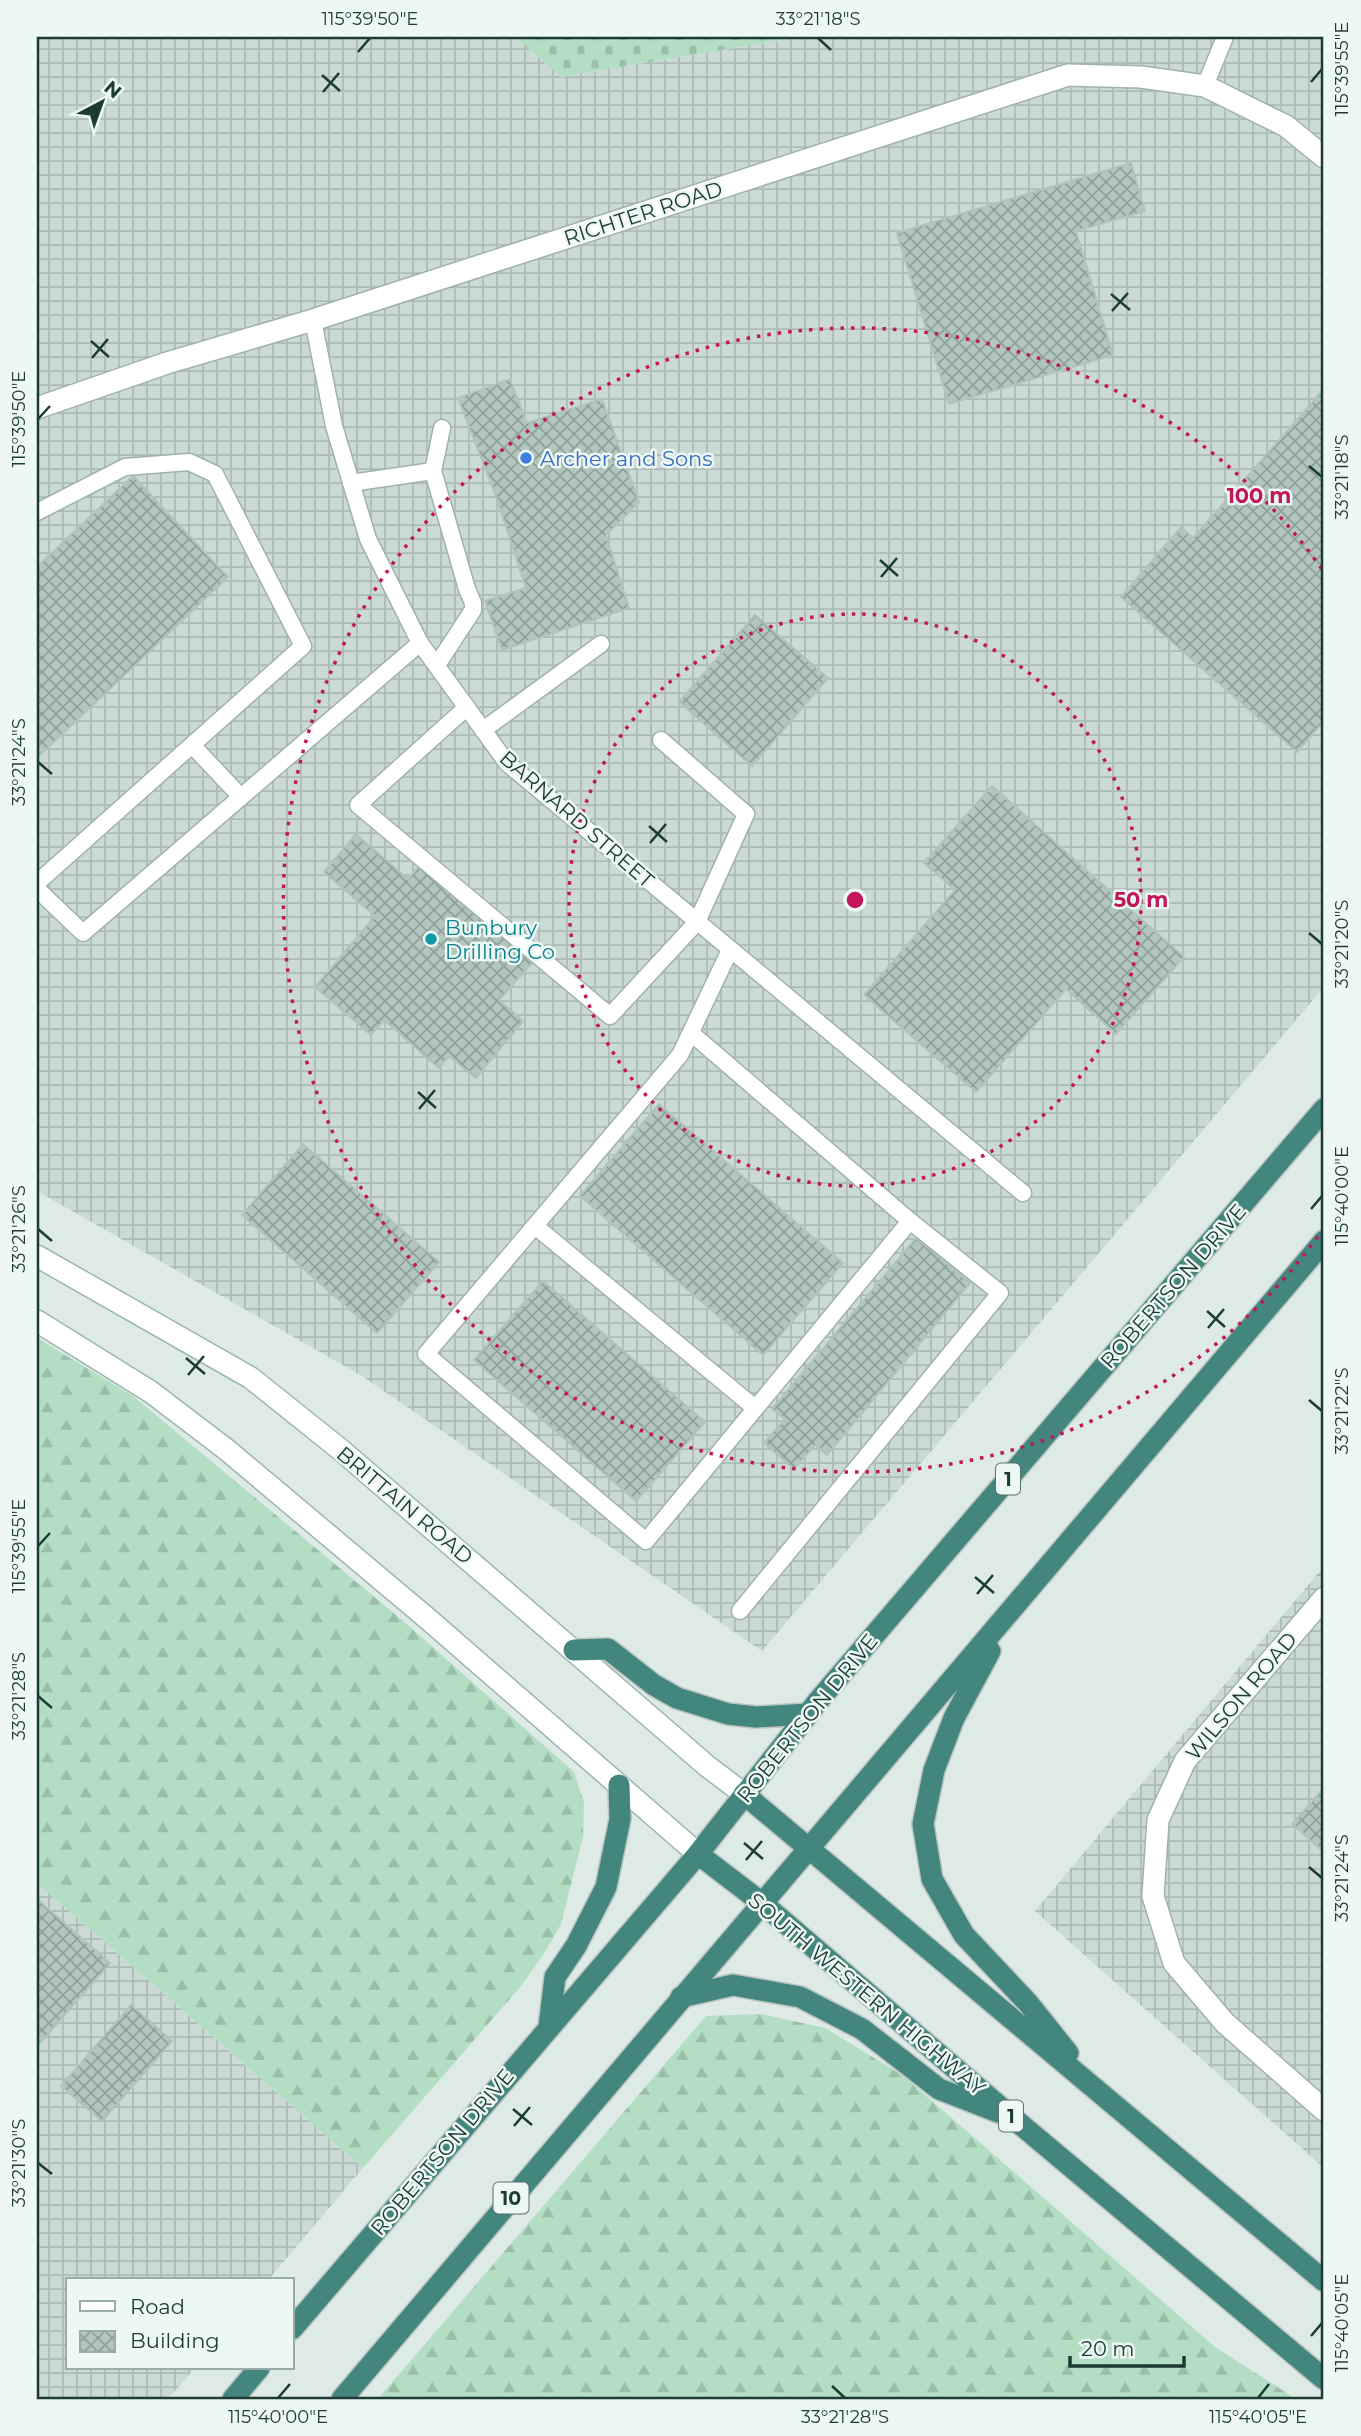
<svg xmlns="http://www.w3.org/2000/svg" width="1361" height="2436" viewBox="0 0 1361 2436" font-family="Montserrat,sans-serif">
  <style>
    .industrial { fill: url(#industrial-grid) }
    .forest { fill: url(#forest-firs) }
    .cemetery { fill: url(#cemetery-stones) }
    .building { fill: url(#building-cross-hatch); stroke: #afc4bd; stroke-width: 2 }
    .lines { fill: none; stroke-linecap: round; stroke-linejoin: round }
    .service-casing { stroke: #a0b2ad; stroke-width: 19 }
    .minor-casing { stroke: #a0b2ad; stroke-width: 24 }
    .secondary-casing { stroke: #9bb7af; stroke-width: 24 }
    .trunk-casing { stroke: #bbc4c2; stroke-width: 24 }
    .service { stroke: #fff; stroke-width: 16 }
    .minor { stroke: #fff; stroke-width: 21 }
    .secondary { stroke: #fff; stroke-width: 21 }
    .trunk { stroke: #42867d; stroke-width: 21 }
    .ticks { fill: none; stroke: #1d3b35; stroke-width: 2.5 }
    .ring { fill: none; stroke: #c2185b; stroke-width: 3.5; stroke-dasharray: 3.5 7 }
    .shop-dot { fill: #3f7fe0; stroke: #edf7f3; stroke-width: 2.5 }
    .culture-dot { fill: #0f9aa8; stroke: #edf7f3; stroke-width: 2.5 }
    .labels { text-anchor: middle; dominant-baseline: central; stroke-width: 5; stroke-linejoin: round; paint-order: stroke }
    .shield { fill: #edf7f3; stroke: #5b736e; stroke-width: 2 }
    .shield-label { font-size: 19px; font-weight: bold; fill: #1d3b35 }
    .street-label { font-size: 21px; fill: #1d3b35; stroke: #edf7f3 }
    .shop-label { font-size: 21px; fill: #366cbe; stroke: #edf7f3; text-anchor: start }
    .culture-label { font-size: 21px; fill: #0d838f; stroke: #edf7f3; text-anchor: start }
    .centre { fill: #c2185b; stroke: #edf7f3; stroke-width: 3.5 }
    .ring-label { font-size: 21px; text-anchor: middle; font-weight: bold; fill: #c2185b; stroke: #edf7f3; stroke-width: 5; stroke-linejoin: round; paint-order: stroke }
    .neatline { fill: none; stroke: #1d3b35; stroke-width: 2.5 }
    .ticks-label { font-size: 18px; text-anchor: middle; fill: #1d3b35 }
  </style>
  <defs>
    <pattern id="industrial-grid" width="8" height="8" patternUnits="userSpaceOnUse" patternTransform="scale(1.75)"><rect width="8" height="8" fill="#cbdad5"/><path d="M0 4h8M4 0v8" fill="none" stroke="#aebcb7"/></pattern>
    <pattern id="forest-firs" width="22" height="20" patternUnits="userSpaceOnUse" patternTransform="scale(1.75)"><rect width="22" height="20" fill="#b3dec3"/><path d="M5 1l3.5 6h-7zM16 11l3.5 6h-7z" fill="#9abfa8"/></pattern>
    <pattern id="cemetery-stones" width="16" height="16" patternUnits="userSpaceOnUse" patternTransform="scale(1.75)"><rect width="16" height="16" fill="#b3dec3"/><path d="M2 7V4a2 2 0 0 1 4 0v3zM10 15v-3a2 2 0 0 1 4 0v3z" fill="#9abfa8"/></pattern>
    <pattern id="building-cross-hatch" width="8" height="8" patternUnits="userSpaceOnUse" patternTransform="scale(1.75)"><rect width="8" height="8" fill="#b2c5bf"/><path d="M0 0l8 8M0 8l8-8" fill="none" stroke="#90a19c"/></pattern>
  </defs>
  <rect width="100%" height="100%" fill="#ddeae5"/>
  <g class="industrial">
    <path d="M37,37h478l46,40 237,-40h526v950l-562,664 -400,-275 -325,-185z"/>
    <path d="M1324,1566v602l-289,-257z"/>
    <path d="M37,1883l326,285 -95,112h-200v88h127l-27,31h-131z"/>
  </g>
  <g class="forest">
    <path d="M37,1338l96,58 269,224 172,152 10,31 -1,34 -22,87 -16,28 -24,34 -158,182 -326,-285z"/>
    <path d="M761,2014l64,14 77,47 313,272 81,52h-918l328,-383z"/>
  </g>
  <path class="cemetery" d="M515,37h283l-237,40z"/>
  <g class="building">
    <path d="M1131,163l14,48 -69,20 37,124 -164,49 -52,-171z"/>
    <path d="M510,379l17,44 75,-24 37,103 -33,33 23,73 -127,42 -17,-49 41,-13 -30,-92 -38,-98z"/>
    <path d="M1324,389v332l-27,31 -176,-155 60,-70 12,11z"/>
    <path d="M133,476l95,101 -191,181v-191z"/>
    <path d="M755,615l73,63 -76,88 -73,-64z"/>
    <path d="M992,786l192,171 -68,77 -50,-45 -90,103 -112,-97 91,-105 -31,-27z"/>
    <path d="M356,834l52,45 14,-16 111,99 -34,38 24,21 -47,57 -27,-22 -10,12 -55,-48 -13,15 -56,-48 60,-71 -51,-44z"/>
    <path d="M659,1104l184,159 -80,92 -183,-159z"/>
    <path d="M303,1144l136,118 -62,71 -135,-118z"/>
    <path d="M916,1238l54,45 -143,172 -12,-10 -21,24 -30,-26 21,-24 -13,-10z"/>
    <path d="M543,1281l162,141 -69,79 -162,-141z"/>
    <path d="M1324,1788v64l-32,-28z"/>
    <path d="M37,1899l73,64 -71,81 -2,-1z"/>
    <path d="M131,2005l41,36 -70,80 -41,-35z"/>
  </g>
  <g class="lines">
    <g class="service-casing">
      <g id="service">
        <path d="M1205,86l20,-49"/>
        <path d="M313,320l21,106 34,113 52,104 87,120 516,430"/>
        <path d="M351,483l82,-12"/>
        <path d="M37,512l88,-45 64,-5 26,12 88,172 -266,237"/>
        <path d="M437,665l36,-55v-7l-6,-14 -34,-118 9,-43"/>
        <path d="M467,707l-109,98 252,211 87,-94 49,-108 -85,-74"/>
        <path d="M483,730l118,-86"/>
        <path d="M192,745l49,52"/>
        <path d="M37,889l46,44 337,-290"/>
        <path d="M691,1033l219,188 -264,320 -220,-187 254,-299 50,-105"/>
        <path d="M535,1226l220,182"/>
        <path d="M740,1611l260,-318 -90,-72"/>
      </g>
    </g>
    <g class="minor-casing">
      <g id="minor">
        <path d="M37,408l130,-45 146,-43 755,-245 73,2 64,9 81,40 38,31"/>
        <path d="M1324,1598l-139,163 -27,59 -5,76 21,67 51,60 99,87"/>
      </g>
    </g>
    <g class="secondary-casing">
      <g id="secondary">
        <path d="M37,1256l214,122 90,72 366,316 37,28"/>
        <path d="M37,1321l114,71 76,58 201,169 270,235"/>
      </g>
    </g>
    <g class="trunk-casing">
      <g id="trunk">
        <path d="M574,1650l34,-1 46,36 23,13 51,16 28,3 52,-3"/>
        <path d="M990,1651l-36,67 -20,52 -11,54 9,55 32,56 64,68 40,50"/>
        <path d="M744,1794l580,487"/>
        <path d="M698,1854l64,49 251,215 311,261"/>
        <path d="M681,1997l52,-12 67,12 62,32 77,60 59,23"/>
        <path d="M549,2027l6,-50 21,-31 30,-59 14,-68 -1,-34"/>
        <path d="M292,2329l406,-475 121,-154 505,-591"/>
        <path d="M233,2399l26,-31"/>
        <path d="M342,2399c326,-387 656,-771 982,-1158"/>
      </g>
    </g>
    <use href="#service" class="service"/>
    <use href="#minor" class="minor"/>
    <use href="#secondary" class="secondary"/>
    <use href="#trunk" class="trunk"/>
  </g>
  <path class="ticks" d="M818,38l13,12M358,52l12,-14M322,75l18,16M1311,82l11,-13M323,92l16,-19M1111,294l19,16M1112,311l16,-18M91,341l18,16M92,358l16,-19M38,419l12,-13M1309,466l13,11M880,560l18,16M881,577l16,-19M38,762l14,12M649,826l18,16M650,843l16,-19M1309,933l13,11M418,1092l18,16M419,1109l16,-19M1311,1209l11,-13M38,1229l14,12M1207,1311l18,16M1208,1328l16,-19M186,1358l19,16M188,1375l16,-19M1309,1400l13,11M38,1546l12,-13M975,1577l19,16M977,1594l16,-19M38,1696l14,12M744,1843l19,16M746,1860l16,-19M1309,1867l13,11M513,2109l19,16M514,2126l16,-19M38,2163l14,11M1311,2336l11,-13M832,2386l13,12M278,2398l12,-14M1258,2398l11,-14"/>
  <g class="ring">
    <circle cx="855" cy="900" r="286"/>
    <path d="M1324 1228A572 572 0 1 1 1324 572"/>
  </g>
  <circle class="shop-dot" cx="526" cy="458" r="7"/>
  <circle class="culture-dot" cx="431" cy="939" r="7"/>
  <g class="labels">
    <g class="shield">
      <rect x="996" y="1463.5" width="24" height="31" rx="5"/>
      <rect x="999" y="2100.5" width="24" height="31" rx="5"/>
      <rect x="493.5" y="2182.5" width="35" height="31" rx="5"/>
    </g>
    <g class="shield-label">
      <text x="1008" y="1479">1</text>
      <text x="1011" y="2116">1</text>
      <text x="511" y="2198">10</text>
    </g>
    <g class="street-label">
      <text transform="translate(643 213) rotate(-18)">RICHTER ROAD</text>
      <text transform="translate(577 819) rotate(41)">BARNARD STREET</text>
      <text transform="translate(1173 1286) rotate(-49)">ROBERTSON DRIVE</text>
      <text transform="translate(405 1505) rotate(40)">BRITTAIN ROAD</text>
      <text transform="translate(1241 1696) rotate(-50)">WILSON ROAD</text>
      <text transform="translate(807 1718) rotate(-51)">ROBERTSON DRIVE</text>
      <text transform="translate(867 1994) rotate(40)">SOUTH WESTERN HIGHWAY</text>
      <text transform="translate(442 2152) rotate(-50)">ROBERTSON DRIVE</text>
    </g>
    <g class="shop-label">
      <text x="540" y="458">Archer and Sons</text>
    </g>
    <g class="culture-label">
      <text x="445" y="927">Bunbury<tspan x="445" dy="24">Drilling Co</tspan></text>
    </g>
  </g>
  <circle cx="855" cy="900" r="10" class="centre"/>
  <g class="ring-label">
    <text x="1259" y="503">100 m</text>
    <text x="1141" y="907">50 m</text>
  </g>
  <rect width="1361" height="2436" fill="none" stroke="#edf7f3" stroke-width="77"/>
  <rect x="66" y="2278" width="228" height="91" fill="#edf7f3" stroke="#9aaca7" stroke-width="2"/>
  <rect x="80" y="2301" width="35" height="10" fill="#ffffff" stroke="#9aaca7" stroke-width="2"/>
  <text x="130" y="2314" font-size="21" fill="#1d3b35">Road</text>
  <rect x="80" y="2331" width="35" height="21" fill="url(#building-cross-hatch)" stroke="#9aaca7" stroke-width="2"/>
  <text x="130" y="2348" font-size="21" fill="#1d3b35">Building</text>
  <g transform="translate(102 102) rotate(41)" stroke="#edf7f3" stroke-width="5" paint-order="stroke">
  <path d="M0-5L12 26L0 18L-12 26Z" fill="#1d3b35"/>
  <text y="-10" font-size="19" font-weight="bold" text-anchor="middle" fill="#1d3b35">N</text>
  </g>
  <path d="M1070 2356v10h114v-10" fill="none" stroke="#1d3b35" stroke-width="3.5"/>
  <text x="1081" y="2356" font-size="21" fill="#1d3b35" stroke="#edf7f3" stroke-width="5" paint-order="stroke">20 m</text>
  <rect x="38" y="38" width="1284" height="2360" class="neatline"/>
  <g class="ticks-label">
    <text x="370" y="25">115°39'50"E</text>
    <text x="818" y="25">33°21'18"S</text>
    <text transform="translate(1342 69) rotate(-90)" y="6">115°39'55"E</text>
    <text transform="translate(19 419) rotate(-90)" y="6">115°39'50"E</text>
    <text transform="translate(1342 477) rotate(-90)" y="6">33°21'18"S</text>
    <text transform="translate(19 762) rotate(-90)" y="6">33°21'24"S</text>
    <text transform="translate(1342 944) rotate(-90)" y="6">33°21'20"S</text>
    <text transform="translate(1342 1196) rotate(-90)" y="6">115°40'00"E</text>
    <text transform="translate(19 1229) rotate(-90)" y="6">33°21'26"S</text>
    <text transform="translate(1342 1411) rotate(-90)" y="6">33°21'22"S</text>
    <text transform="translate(19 1546) rotate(-90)" y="6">115°39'55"E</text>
    <text transform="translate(19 1696) rotate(-90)" y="6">33°21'28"S</text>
    <text transform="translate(1342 1878) rotate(-90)" y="6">33°21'24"S</text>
    <text transform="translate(19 2163) rotate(-90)" y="6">33°21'30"S</text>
    <text transform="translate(1342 2323) rotate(-90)" y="6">115°40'05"E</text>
    <text x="278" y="2423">115°40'00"E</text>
    <text x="845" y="2423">33°21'28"S</text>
    <text x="1258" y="2423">115°40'05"E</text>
  </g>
</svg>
